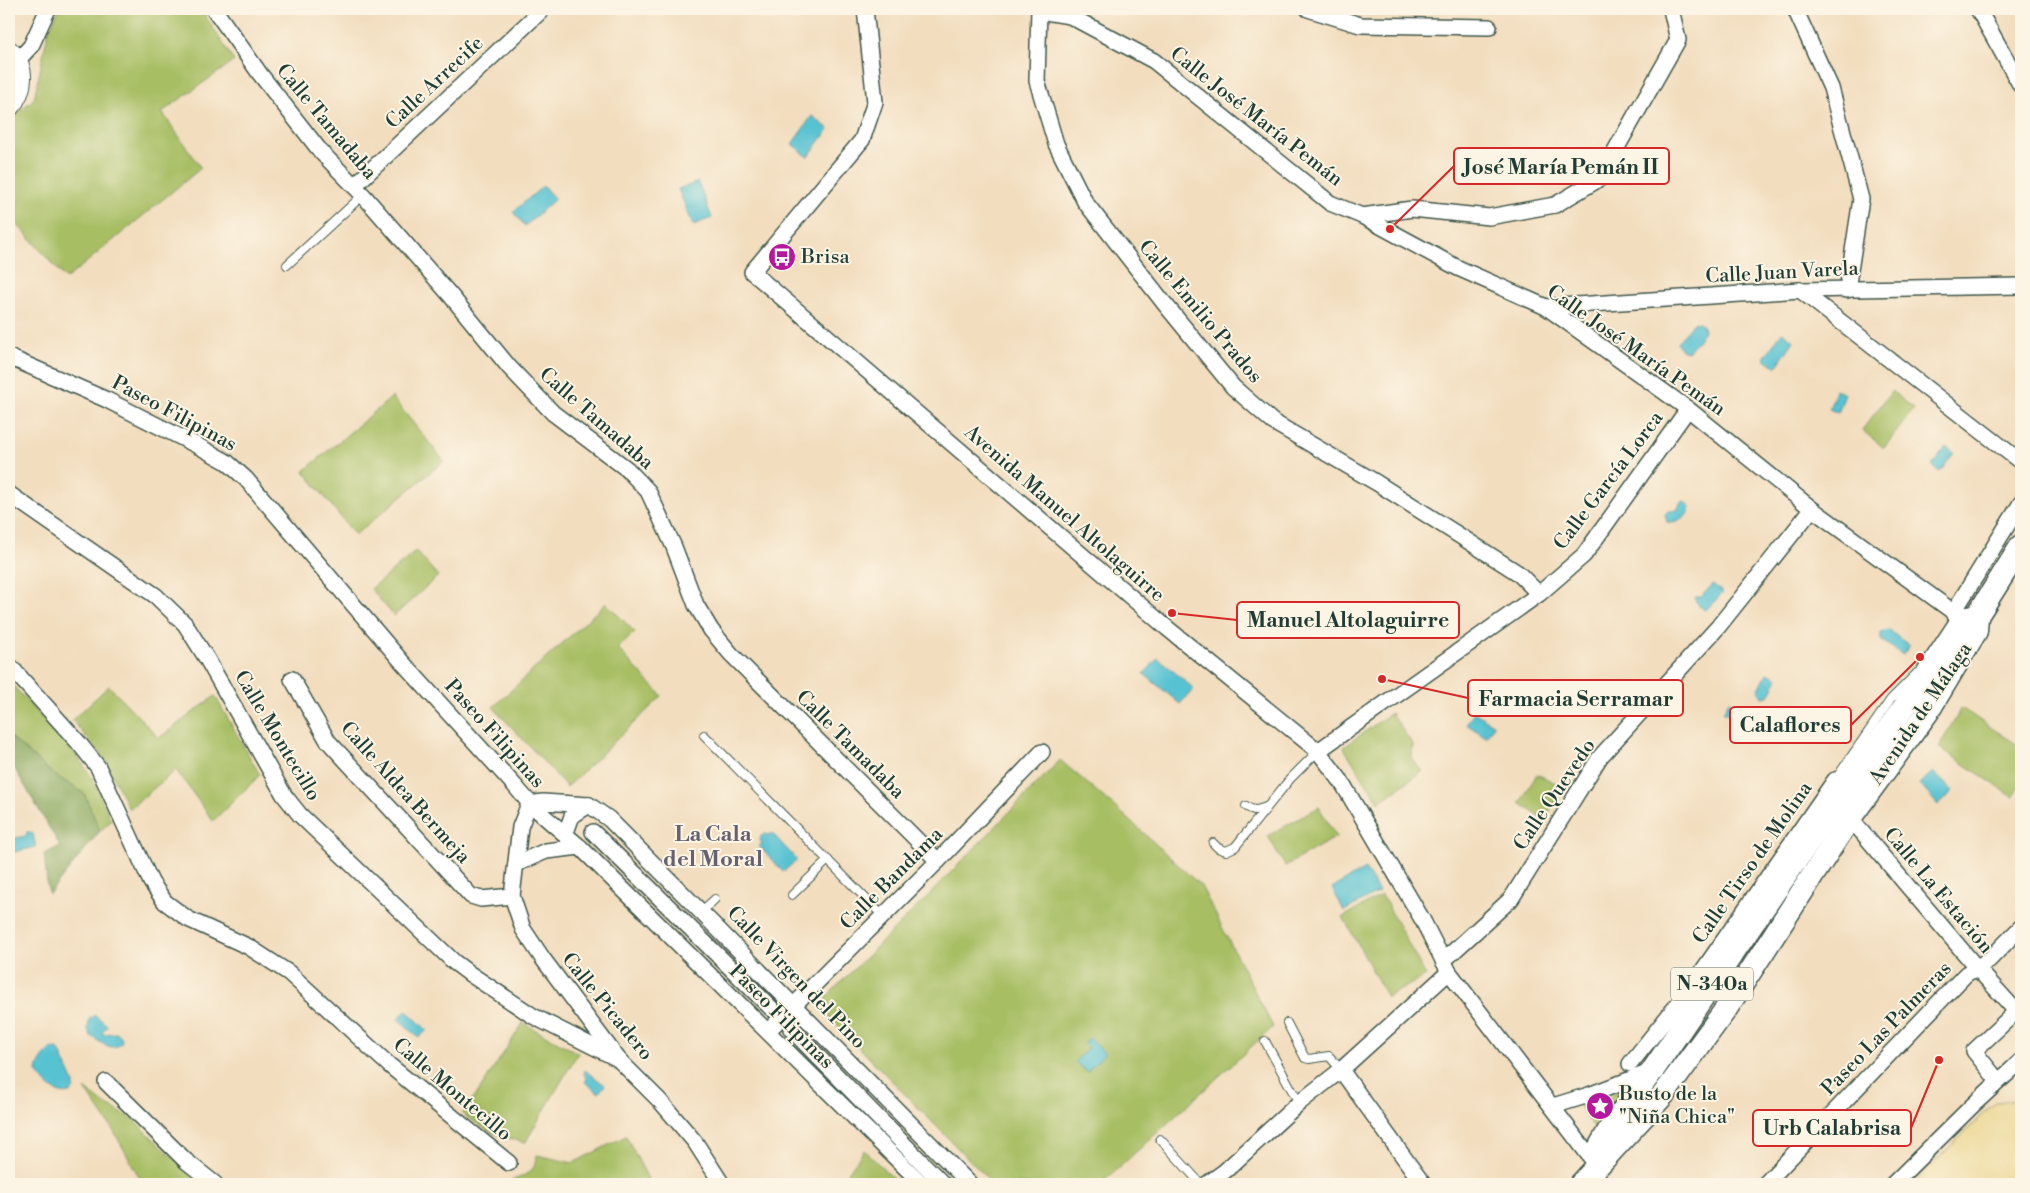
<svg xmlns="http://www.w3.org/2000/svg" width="2030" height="1193" viewBox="0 0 2030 1193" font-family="'Libre Bodoni',serif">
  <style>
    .green { fill: #a7be63; stroke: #637e4c }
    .forest { fill: #85a559; stroke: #527146 }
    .sand { fill: #eeda9e; stroke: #868c69 }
    .water { fill: #57c2d2; stroke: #3b8083 }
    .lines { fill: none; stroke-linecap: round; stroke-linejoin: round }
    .lane-casing { stroke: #3f5549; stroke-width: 10 }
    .street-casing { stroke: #3f5549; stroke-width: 18 }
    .secondary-casing { stroke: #3f5549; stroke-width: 22 }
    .primary-casing { stroke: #3f5549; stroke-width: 25 }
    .lane { stroke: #fff; stroke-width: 8 }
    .street { stroke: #fff; stroke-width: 15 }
    .secondary { stroke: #fff; stroke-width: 20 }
    .primary { stroke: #fff; stroke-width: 22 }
    .labels { text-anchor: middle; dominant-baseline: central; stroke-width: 4; stroke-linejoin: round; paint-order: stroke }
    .shield { fill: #fcf5e5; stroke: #617469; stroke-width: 1 }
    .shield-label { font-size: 19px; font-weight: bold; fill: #1f3d34 }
    .street-label { font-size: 20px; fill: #1f3d34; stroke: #fcf5e5 }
    .poi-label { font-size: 20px; fill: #1f3d34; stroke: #fcf5e5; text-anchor: start }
    .quarter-label { font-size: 22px; font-weight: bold; fill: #656171; stroke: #fcf5e5 }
    .leader { fill: none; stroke: #d62828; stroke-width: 2 }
    .callout-dot { fill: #d62828; stroke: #fcf5e5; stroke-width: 2 }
    .callout { fill: #fcf5e5; stroke: #d62828; stroke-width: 2 }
    .callout-label { font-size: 21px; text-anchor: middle; font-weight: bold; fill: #1f3d34 }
  </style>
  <rect width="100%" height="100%" fill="#fcf5e5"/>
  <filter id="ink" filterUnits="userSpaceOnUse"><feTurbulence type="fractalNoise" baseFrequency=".02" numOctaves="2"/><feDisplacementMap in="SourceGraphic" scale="10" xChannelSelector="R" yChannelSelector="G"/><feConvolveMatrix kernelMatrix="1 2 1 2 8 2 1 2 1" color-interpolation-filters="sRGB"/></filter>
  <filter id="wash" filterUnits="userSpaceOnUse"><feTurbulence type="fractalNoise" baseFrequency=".0096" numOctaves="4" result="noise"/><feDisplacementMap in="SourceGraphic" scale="20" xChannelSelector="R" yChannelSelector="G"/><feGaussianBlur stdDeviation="1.12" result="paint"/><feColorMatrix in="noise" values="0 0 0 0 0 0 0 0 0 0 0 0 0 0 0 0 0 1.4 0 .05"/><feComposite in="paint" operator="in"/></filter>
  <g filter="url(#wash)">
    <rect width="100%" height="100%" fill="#f2ddbe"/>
    <g class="green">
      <path d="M59,9h142l33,52 -72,51 39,56 -135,111 -57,-64v-96l25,-20 14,-67z"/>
      <path d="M1892,391l22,18 -30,39 -22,-18z"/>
      <path d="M392,397l52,64 -89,74 -51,-64z"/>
      <path d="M416,551l22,25 -44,40 -23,-27z"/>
      <path d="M606,603l29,29 -17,17 44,47 -95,91 -74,-80z"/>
      <path d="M9,681l69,76 16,24 17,40 -11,10 -16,-38 -31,-19 -44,-38z"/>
      <path d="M109,686l50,52 56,-42 45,79 -47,46 -37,-51 -47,39 -24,-49 -33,-40z"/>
      <path d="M1961,708l60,39v38l-8,12 -74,-50z"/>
      <path d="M1391,713l22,32c-2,16 -1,16 10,26l-44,31 -36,-55z"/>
      <path d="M1060,760l63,54 78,72 72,141 -172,157h-108l-163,-166c-5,-9 -7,-15 -1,-24l98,-97z"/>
      <path d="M1537,774l27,13 -20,33 -24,-17z"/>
      <path d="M1319,807l17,30 -51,29 -17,-30z"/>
      <path d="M1382,895l44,81 -39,21 -44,-80z"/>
      <path d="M523,1023l55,30 -53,90 -33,-10 -30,-19 17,-23z"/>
      <path d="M85,1089l16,13 32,17 60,58 -7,7h-43l-30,-54z"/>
      <path d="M1625,1089l-30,40 -16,-23z"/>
      <path d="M626,1136l22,43 -4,2 2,3h-135v-3c13,-5 26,-10 26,-26l36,8z"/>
      <path d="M864,1150l35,34h-59z"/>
    </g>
    <path class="forest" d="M9,736l44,38 31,19 16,38 -51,63 -2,-9 -3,-31 16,-8 -51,-87z"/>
    <path class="sand" d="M2020,1100l1,84h-109l84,-82z"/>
    <g class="water">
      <path d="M812,116l17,13 -21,28 -16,-13z"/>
      <path d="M698,182l14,36 -19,7 -15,-36z"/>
      <path d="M543,186l12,13 -30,27 -12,-14z"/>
      <path d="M1699,322l4,3 1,7 -16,20 -7,-2 -4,-7 16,-20z"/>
      <path d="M1782,332l12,9 -18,26 -12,-9z"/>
      <path d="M1836,390l9,4 -7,19 -9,-4z"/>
      <path d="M1946,447l8,6 -14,19 -8,-6z"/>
      <path d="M1684,501l3,2 3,4 -1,6c-7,6 -12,12 -22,9l-2,-8 3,-3h5l5,-2 2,-6z"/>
      <path d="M1713,584l10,9 -18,18 -9,-9 -1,-5h6z"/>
      <path d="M1888,630l22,15 -7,10 -22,-15v-8z"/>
      <path d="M1158,658l36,31 -14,15 -36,-30z"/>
      <path d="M1767,673l11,5 -9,18 -6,1 -5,-6z"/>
      <path d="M1729,701l16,10 1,8 -7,2 -16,-10z"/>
      <path d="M1474,712l20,13 -8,12 -20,-13z"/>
      <path d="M1933,772l20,19 -15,14 -19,-21z"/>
      <path d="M27,832h3l3,2 3,13 -26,6 -1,-14 17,-3z"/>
      <path d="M772,833l25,27 -14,12 -24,-26 3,-2 -2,-4 1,-4 3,-2 5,1z"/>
      <path d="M1365,869l14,23 -35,19 -12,-23z"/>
      <path d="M406,1010l21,20 -8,8 -21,-19z"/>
      <path d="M95,1015l12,10 -1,3 -4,4 1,2 14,-1 4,3 1,5c-7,14 -24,0 -32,-6l-2,-6 1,-10z"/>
      <path d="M1089,1038l16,15 -18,19 -12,-10 13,-15 -3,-3z"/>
      <path d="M53,1048l6,2 15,33c0,6 0,8 -5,10 -13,4 -25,-11 -32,-21 0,-8 9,-20 16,-24z"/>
      <path d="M585,1070l20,15 -6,8 -14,-11 2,-3 -3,-5z"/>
    </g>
  </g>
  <g filter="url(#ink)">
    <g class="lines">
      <g class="lane-casing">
        <g id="lane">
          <path d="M287,265l76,-70"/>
          <path d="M704,735l179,181"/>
          <path d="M1835,780l56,-81 26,-26"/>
          <path d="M1246,806c7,6 12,4 20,1"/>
          <path d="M1213,843l5,5 8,3 9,-4 55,-68 28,-28"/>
          <path d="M792,895l36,-35"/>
          <path d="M702,911l13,-12"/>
          <path d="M1287,1023l18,35 4,1 20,-3 12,14"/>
          <path d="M1265,1041l34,62"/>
          <path d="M1160,1139l41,45"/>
        </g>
      </g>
      <g class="street-casing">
        <g id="street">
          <path d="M214,9l46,65 61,78 42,43 88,101 58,71 44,46 74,56 21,22 26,56 22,58 15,25 20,24 207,207"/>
          <path d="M865,9l10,93 -13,38 -110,132 415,356 151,123 23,30 81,138 27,53 149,195"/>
          <path d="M1039,9l-2,72 19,63 29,58 79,101 69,84 40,35 104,61 141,90 21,21"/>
          <path d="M1308,9l52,16 129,2"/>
          <path d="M1795,9l36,79 30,111 -14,91"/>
          <path d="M1978,9l43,77"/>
          <path d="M1040,11l30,5 84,45 176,142 32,13 96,52 88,39 142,102 124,100 151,110"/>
          <path d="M17,61l14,-15 17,-37"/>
          <path d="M354,186l189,-177"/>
          <path d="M1362,216l50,-7 77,8 66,-12 44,-26 79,-139 -7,-31"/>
          <path d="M1800,290l221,172"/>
          <path d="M1546,307l254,-17 221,-4"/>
          <path d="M9,357l98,43 93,47 27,15 19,17 157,184 112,123c19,24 42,41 65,61l342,337"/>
          <path d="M9,494l147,102 29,28 22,35 77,136 16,20 154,147 16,12 63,42 85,43"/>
          <path d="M1953,613l68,-110"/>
          <path d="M9,665l69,77 20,25 53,115 14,20 23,17 61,28 40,26 100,92 120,98"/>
          <path d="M292,679l36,62 143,155 10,3 31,-3"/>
          <path d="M1318,751l221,-157 45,-39 104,-146"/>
          <path d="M529,804l-9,23 -8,69 11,33 20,30 75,100 42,42 35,41 27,42"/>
          <path d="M529,804l14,-2 46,3"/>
          <path d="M1850,818l127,150 39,43"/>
          <path d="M593,832l179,177"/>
          <path d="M565,835l7,-19 17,-11 20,14 361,365"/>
          <path d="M516,864l30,-13 34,-4"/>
          <path d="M1443,961l68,-62 89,-142 118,-130 94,-118"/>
          <path d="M791,1029l152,155"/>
          <path d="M768,1031l170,-170 104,-109"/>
          <path d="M1630,1064l60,-75 145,-209"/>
          <path d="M1341,1070l82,114"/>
          <path d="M1998,1081l-24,-30 47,-44"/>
          <path d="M106,1082l80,79 29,23"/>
          <path d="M1553,1106l36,-11 61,-23"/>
          <path d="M1207,1184l18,-13 74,-68 42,-33 108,-98"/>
          <path d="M1765,1184l201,-210 23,-14 32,-33"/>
          <path d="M1893,1184l81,-80 47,-43"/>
        </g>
      </g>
      <g class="secondary-casing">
        <path id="secondary" d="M9,51c17,16 15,39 0,56"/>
      </g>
      <g class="primary-casing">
        <g id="primary">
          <path d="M1977,616l44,-70"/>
          <path d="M1598,1164l1,-16 13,-23 41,-55 182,-267 80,-111 48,-73 14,-3"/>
          <path d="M1581,1184l83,-90 62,-85 124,-191 77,-105 49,-82 1,-15"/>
        </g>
      </g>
      <use href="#lane" class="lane"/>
      <use href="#street" class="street"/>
      <use href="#secondary" class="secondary"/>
      <use href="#primary" class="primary"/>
    </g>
  </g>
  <defs>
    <g id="bus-disc" transform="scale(1.4375)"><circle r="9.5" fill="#b5179e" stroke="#fcf5e5"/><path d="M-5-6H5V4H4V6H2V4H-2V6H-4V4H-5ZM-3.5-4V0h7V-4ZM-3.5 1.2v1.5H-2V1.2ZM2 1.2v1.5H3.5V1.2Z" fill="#fff"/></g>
    <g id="sight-disc" transform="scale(1.4375)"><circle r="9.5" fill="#b5179e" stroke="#fcf5e5"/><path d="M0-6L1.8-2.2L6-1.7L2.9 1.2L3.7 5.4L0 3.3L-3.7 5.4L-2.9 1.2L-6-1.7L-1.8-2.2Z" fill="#fff"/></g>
  </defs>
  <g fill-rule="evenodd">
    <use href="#bus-disc" x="782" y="257"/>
    <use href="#sight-disc" x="1600" y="1106"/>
  </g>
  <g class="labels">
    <rect class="shield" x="1671" y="967.5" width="82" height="33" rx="4"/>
    <g class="shield-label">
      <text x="1712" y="984">N-340a</text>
    </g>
    <g class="street-label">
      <text transform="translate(435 83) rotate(-43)">Calle Arrecife</text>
      <text transform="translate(1256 117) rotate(38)">Calle José María Pemán</text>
      <text transform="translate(326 122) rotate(50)">Calle Tamadaba</text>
      <text transform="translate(1782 273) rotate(-3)">Calle Juan Varela</text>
      <text transform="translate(1200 312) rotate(50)">Calle Emilio Prados</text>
      <text transform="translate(1636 351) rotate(35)">Calle José María Pemán</text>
      <text transform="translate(174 414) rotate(28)">Paseo Filipinas</text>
      <text transform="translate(596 419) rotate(41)">Calle Tamadaba</text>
      <text transform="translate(1609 481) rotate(-53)">Calle García Lorca</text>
      <text transform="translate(1064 514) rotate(41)">Avenida Manuel Altolaguirre</text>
      <text transform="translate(1921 714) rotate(-56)">Avenida de Málaga</text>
      <text transform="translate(494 734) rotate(48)">Paseo Filipinas</text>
      <text transform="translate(277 736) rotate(59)">Calle Montecillo</text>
      <text transform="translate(850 745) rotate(45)">Calle Tamadaba</text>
      <text transform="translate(405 793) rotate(48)">Calle Aldea Bermeja</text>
      <text transform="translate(1555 795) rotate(-56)">Calle Quevedo</text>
      <text transform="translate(1753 863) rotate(-55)">Calle Tirso de Molina</text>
      <text transform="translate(892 879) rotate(-45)">Calle Bandama</text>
      <text transform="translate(1938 891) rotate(50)">Calle La Estación</text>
      <text transform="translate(796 978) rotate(46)">Calle Virgen del Pino</text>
      <text transform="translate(607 1007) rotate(51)">Calle Picadero</text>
      <text transform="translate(781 1017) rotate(45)">Paseo Filipinas</text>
      <text transform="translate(1887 1029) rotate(-46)">Paseo Las Palmeras</text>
      <text transform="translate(452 1090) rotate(40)">Calle Montecillo</text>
    </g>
    <g class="poi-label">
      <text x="801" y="257">Brisa</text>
      <text x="1619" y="1094">Busto de la<tspan x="1619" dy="23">"Niña Chica"</tspan></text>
    </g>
    <g class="quarter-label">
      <text x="713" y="834">La Cala<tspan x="713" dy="25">del Moral</tspan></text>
    </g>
  </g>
  <path class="leader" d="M1390 229L1454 166M1172 613L1237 620M1382 679L1468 698M1920 657L1851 725M1939 1060L1911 1128"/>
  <g class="callout-dot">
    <circle cx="1390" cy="229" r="5"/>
    <circle cx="1172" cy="613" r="5"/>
    <circle cx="1382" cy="679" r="5"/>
    <circle cx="1920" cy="657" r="5"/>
    <circle cx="1939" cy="1060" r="5"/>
  </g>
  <g class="callout">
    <rect x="1454" y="148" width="215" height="36" rx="5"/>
    <rect x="1237" y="602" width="222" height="36" rx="5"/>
    <rect x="1468" y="680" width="215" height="36" rx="5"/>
    <rect x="1730" y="707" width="121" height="36" rx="5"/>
    <rect x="1753" y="1110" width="158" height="36" rx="5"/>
  </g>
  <g class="callout-label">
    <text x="1561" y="174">José María Pemán II</text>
    <text x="1348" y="627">Manuel Altolaguirre</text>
    <text x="1576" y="706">Farmacia Serramar</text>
    <text x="1790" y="732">Calaflores</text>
    <text x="1832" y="1135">Urb Calabrisa</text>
  </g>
  <rect width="2030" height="1193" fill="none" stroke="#fcf5e5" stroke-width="30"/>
</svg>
